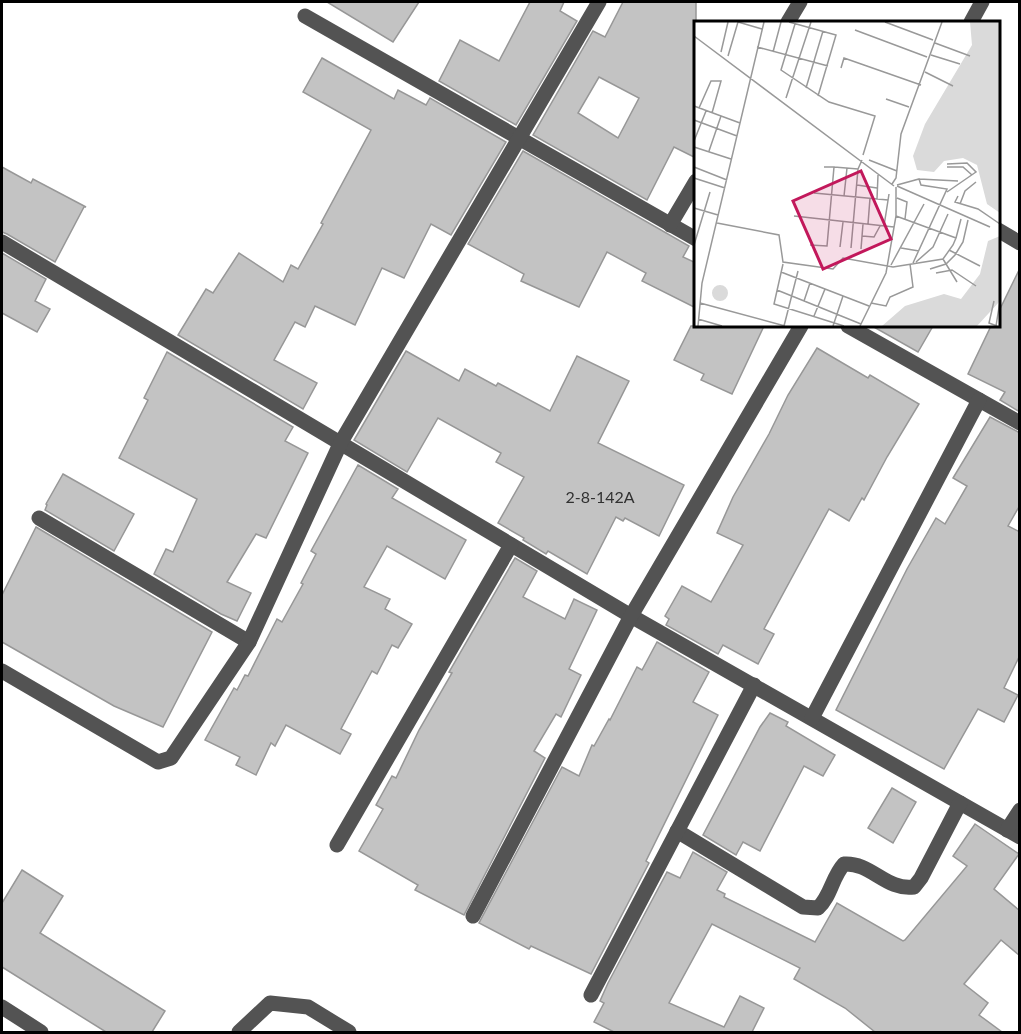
<svg xmlns="http://www.w3.org/2000/svg" width="1021" height="1034" viewBox="0 0 1021 1034" font-family="Lato,sans-serif">
  <style>
    .building { fill: #c3c3c3; stroke: #979797; stroke-width: 1.5; fill-rule: evenodd }
    .lines { fill: none; stroke-linecap: round; stroke-linejoin: round }
    .minor { stroke: #535353; stroke-width: 15 }
    .labels { text-anchor: middle; dominant-baseline: central; stroke-width: 4.5; stroke-linejoin: round; paint-order: stroke }
    .number-label { font-size: 16px; fill: #313131 }
    .inset-road { fill: none; stroke: #999; stroke-width: 1.5 }
    .view { fill: #c2185b; fill-opacity: 0.15; stroke: #c2185b; stroke-width: 3 }
    .inset-edge { fill: none; stroke: #000; stroke-width: 3 }
  </style>
  <rect width="100%" height="100%" fill="#fff"/>
  <g class="building">
    <path d="M327,2h92l-26,40z"/>
    <path d="M530,2h34l-4,9 17,10 -61,104 -77,-44 21,-41 39,21z"/>
    <path d="M623,2h73v156l-22,-11 -27,53 -114,-65 60,-104 12,6zM599,77l40,21 -21,40 -40,-25z"/>
    <path d="M322,58l72,41 4,-9 28,15 4,-7 76,44 -55,93 -20,-11 -27,54 -22,-10 -27,57 -40,-19 -10,21 -10,-5 -21,38 43,23 -14,26 -125,-74 28,-46 7,4 26,-40 44,29 8,-17 7,4 25,-45 -2,-1 50,-93 -68,-38z"/>
    <path d="M523,151l166,95 -6,11 13,6v45l-54,-27 4,-8 -39,-21 -28,55 -58,-26 3,-7 -56,-30z"/>
    <path d="M2,167l29,16 2,-4 53,28h-2l-29,55 -48,-28 -5,-2z"/>
    <path d="M2,253l44,26 -11,22 15,8 -13,23 -35,-19z"/>
    <path d="M1020,268v144l-20,-12 5,-8 -37,-18 23,-48h8v-15z"/>
    <path d="M691,326h73l-32,68 -31,-14 3,-6 -30,-14z"/>
    <path d="M872,326h61l-15,26z"/>
    <path d="M817,348l51,30 2,-3 49,29 -32,53 -23,43 -2,-2 -13,23 -20,-12 -65,120 10,5 -16,30 -35,-19 -5,9 -52,-29 3,-6 -4,-3 17,-30 29,16 32,-57 -26,-12 16,-36 36,-63 19,-39z"/>
    <path d="M406,351l53,30 6,-12 31,17 2,-3 52,28 27,-55 52,25 -31,62 86,42 -25,51 -34,-18 -2,3 -7,-4 -29,57 -39,-23 -2,3 -23,-14 1,-2 -26,-15 26,-46 -28,-15 5,-9 -63,-35 -31,54 -53,-32z"/>
    <path d="M167,352l126,75 -8,14 23,12 -42,85 -10,-4 -29,48 24,11 -14,28 -16,-7 -67,-40 12,-25 7,3 24,-53 -78,-41 29,-58 -4,-2z"/>
    <path d="M990,417l30,16v72l-12,21 12,6v123l-16,33 14,7 -14,27 -26,-13 -34,60 -108,-59 71,-141 29,-51 9,6 22,-38 -14,-8z"/>
    <path d="M358,465l40,24 -6,9 74,42 -21,39 -58,-33 -23,41 26,12 -5,10 27,15 -14,24 -6,-3 -15,29 -5,-3 -31,58 10,5 -11,20 -54,-29 -11,21 -4,-3 -15,32 -20,-10 4,-8 -35,-17 29,-52 3,2 8,-15 3,1 29,-57 5,3 21,-38 -2,-1 15,-29 -5,-3z"/>
    <path d="M63,474l71,40 -20,37 -69,-41 2,-5 -1,-1z"/>
    <path d="M36,527l176,105 -49,95 -49,-21 -112,-64v-47z"/>
    <path d="M515,558l22,13 -14,26 42,22 9,-20 23,11 -28,59 12,6 -20,42 -5,-3 -22,37 11,7 -81,157 -49,-25 3,-5 -59,-34 24,-42 -7,-4 16,-29 4,2 23,-48 33,-57 -3,-1z"/>
    <path d="M657,642l52,30 -16,30 25,13 -72,146 3,2 -58,111 -60,-28 -2,3 -50,-26 83,-156 17,9 13,-31 2,1 15,-27 1,1 27,-53 5,3z"/>
    <path d="M770,713l18,9 -2,4 49,29 -12,21 -19,-10 -44,85 -17,-9 -7,13 -33,-20 57,-108z"/>
    <path d="M892,788l24,14 -23,41 -25,-15z"/>
    <path d="M975,824l44,30 -25,35 26,22v45l-19,-16 -37,44 24,19 -9,12 23,17h-127l-30,-24 -51,-29 6,-11 -88,-44 -43,79 55,24 16,-31 24,12 -12,24h-138l-20,-10 10,-19 -4,-2 8,-18 59,-111 13,6 13,-26 34,20 -10,18 8,4 -1,3 91,45 22,-39 66,38 2,-1 62,-74 -14,-10z"/>
    <path d="M22,870l41,26 -23,37 125,78 -13,21h-46l-104,-65v-64z"/>
  </g>
  <g class="lines">
    <g class="minor">
      <path d="M305,16l391,223"/>
      <path d="M788,22l12,-20"/>
      <path d="M971,22l11,-20"/>
      <path d="M670,225l26,-44"/>
      <path d="M998,230l22,13"/>
      <path d="M2,242l629,374 389,221"/>
      <path d="M848,326l172,97"/>
      <path d="M39,518l210,124"/>
      <path d="M2,671l156,91 13,-4 78,-116 92,-200 258,-440"/>
      <path d="M812,718l167,-318"/>
      <path d="M1007,830l13,-20"/>
      <path d="M677,831l126,76 15,1c13,-12 14,-31 26,-44 27,-2 42,27 70,23l7,-9 39,-75"/>
      <path d="M337,845l174,-300"/>
      <path d="M473,916l158,-300 170,-290"/>
      <path d="M591,995l163,-310"/>
      <path d="M2,1007l39,25"/>
      <path d="M239,1032l31,-29 38,4 41,25"/>
    </g>
  </g>
  <g class="labels">
    <g class="number-label">
      <text x="600" y="496">2-8-142A</text>
    </g>
  </g>
  <g transform="translate(694 21)">
    <rect width="306" height="306" fill="#fff"/>
    <path d="M276,1h30v191l-13,-9 -10,-39 -14,-7 -19,3 -10,11 -17,-2 -4,-14 12,-32 47,-79zM306,215v65l-23,25h-95l23,-20 39,-12 17,5 19,-25 8,-33zM18 272a8 8 0 1 1 16 0a8 8 0 1 1-16 0Z" fill="#dadada"/>
    <path class="inset-road" d="M44,1l24,7M95,1l47,13 -18,61M191,1l48,18M101,3l-14,46 48,32 46,14 -12,39M161,9l72,27M0,15l200,150M241,22l35,13M63,26l71,19M27,31l7,-30M79,31l8,-30M237,34l29,9M34,35l10,-34M147,47l3,-10 77,27M231,51l28,14M112,67l17,-57M92,77l25,-76M192,78l23,8M0,85l46,17M5,87l12,-27h10l-9,32M0,99l43,16M0,120l12,-30M0,126l37,12M15,130l12,-35M175,139l28,11M253,143l20,-1 9,9 -29,20M0,146l33,13M140,146l24,2 4,-9M253,146h16l9,8M0,157l31,10M225,158l39,2M198,163l4,-6 5,-44 41,-112M163,164l20,3M203,164l22,-6 2,6 26,4 -34,74M203,165l93,41M120,172l74,7M150,175l3,-28M264,175l-3,6 23,7 22,15M203,177l10,4 -2,17M183,178l1,-24M266,183l5,-13 11,-9M0,187l24,7M100,195l100,11M23,202l62,12 4,27 50,7 10,-11 50,9 50,-8 10,-14 3,-7 -60,-22M174,203l2,-26M190,205l5,-32M168,215l12,1 6,-11M262,217l5,-19M0,224l16,-53M116,224l17,1 7,-79h-10M146,226l3,-25M157,227l7,-79M207,227l18,3M167,228l2,-25M255,229l31,16M249,238l14,23M222,241l17,-15 15,-33M89,243l-9,40 70,22M197,244l33,-61M236,248l16,-5 9,-9 8,-13 5,-22M87,251l88,34M242,252l16,-3 24,16M83,269l84,34M110,280l6,-18M300,280l-5,22 8,3M6,282l85,23M177,282l15,3 4,-9 23,-10 -3,-23M120,295l11,-27M4,298l24,7M4,305l4,-43 62,-261M90,305l14,-55M139,305l10,-30M166,305l26,-53 10,-57v-29M302,305l4,-25"/>
    <path class="view" d="M167,150l30,68 -68,30 -30,-68z"/>
    <rect width="306" height="306" class="inset-edge"/>
  </g>
  <rect width="1021" height="1034" fill="none" stroke="#000000" stroke-width="6"/>
</svg>
